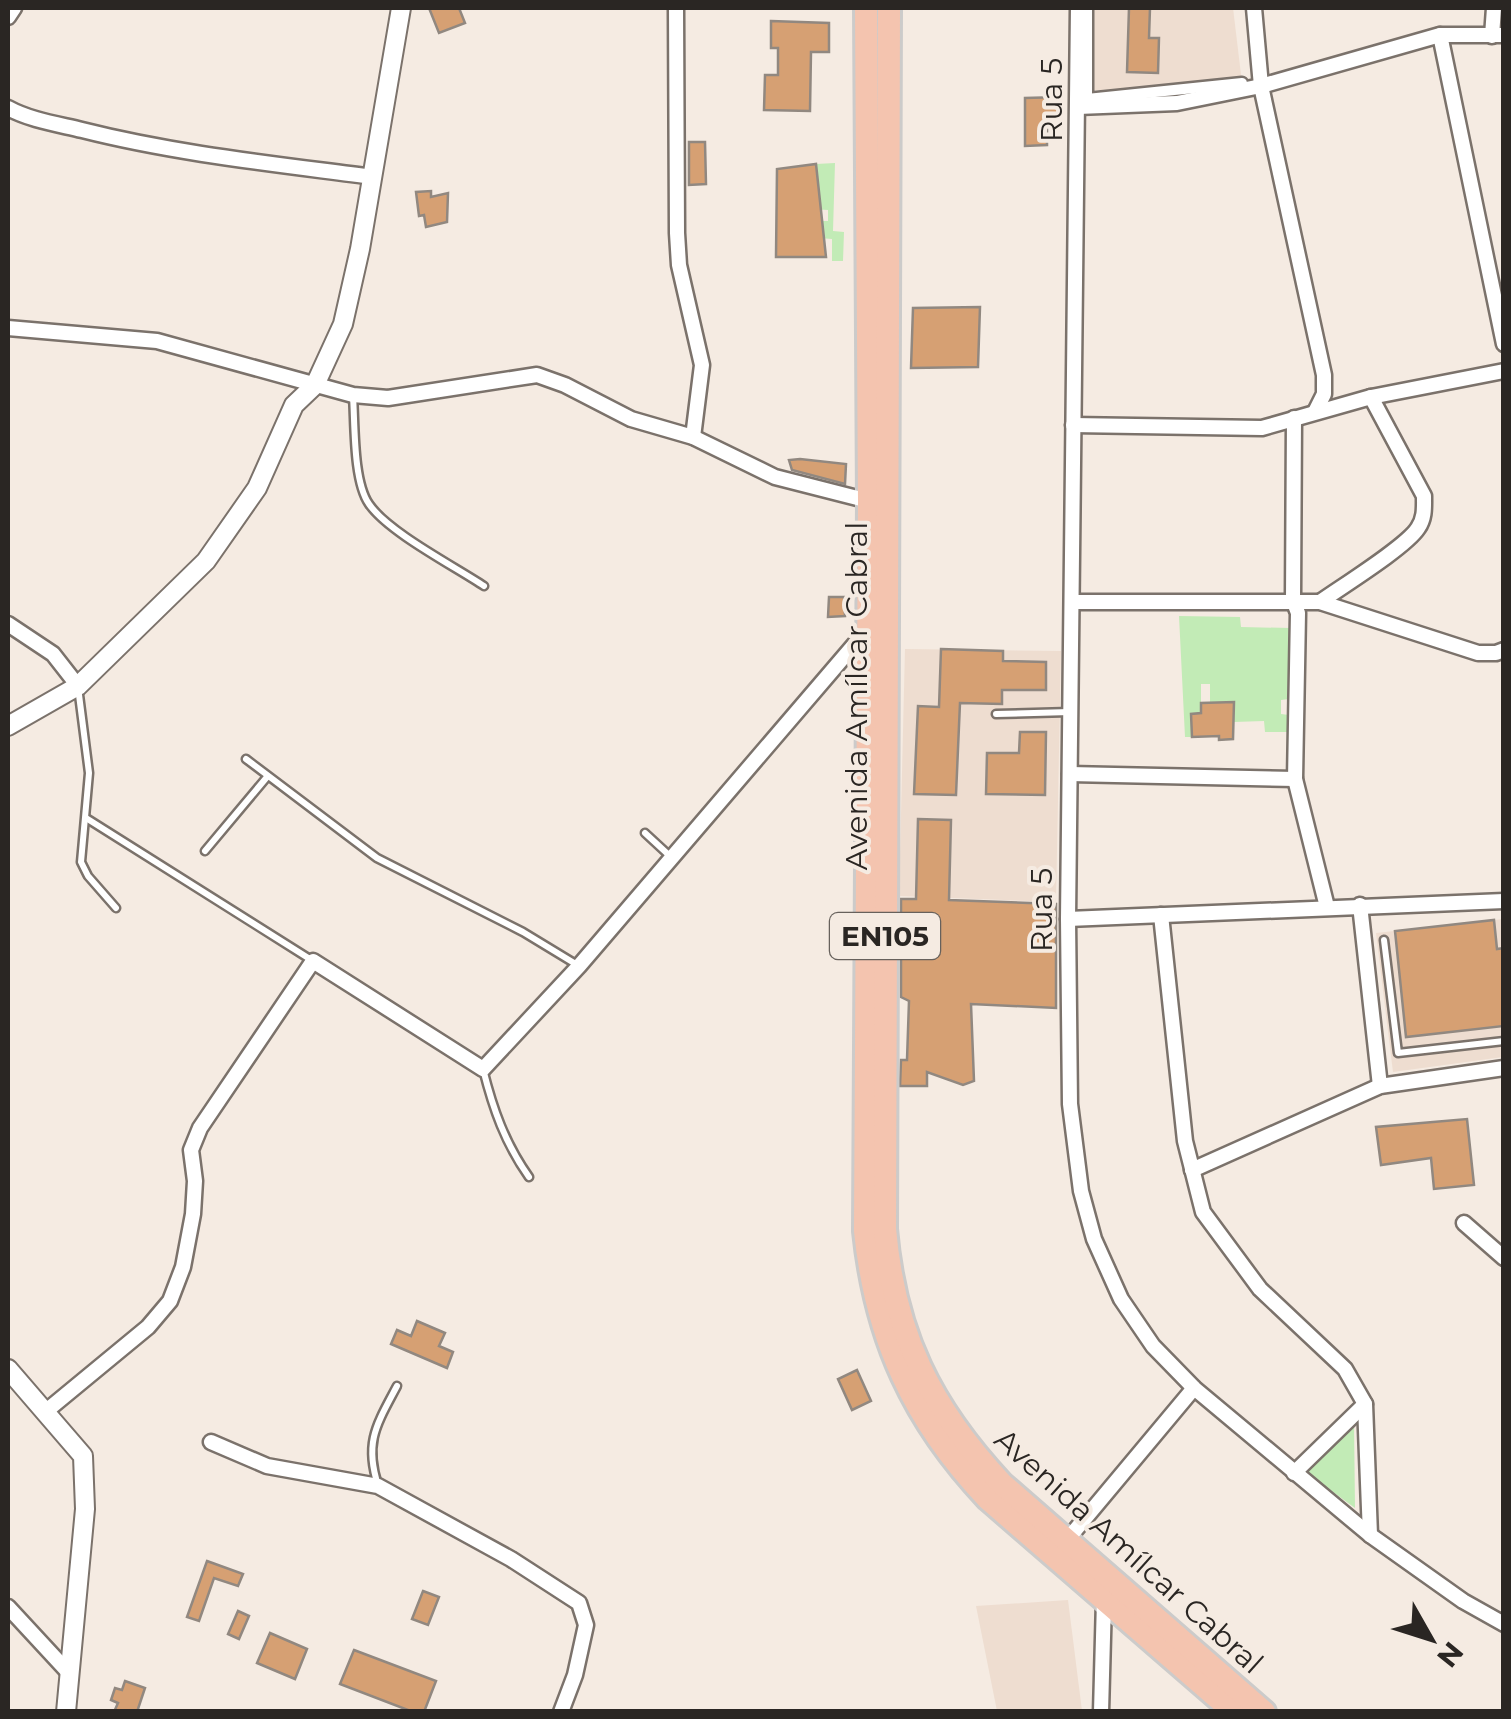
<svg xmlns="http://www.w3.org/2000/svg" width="1511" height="1719" viewBox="0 0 1511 1719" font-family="Montserrat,sans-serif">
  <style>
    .built { fill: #eeddd0 }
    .green { fill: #c2ebb6 }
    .building { fill: #d6a073; stroke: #918880; stroke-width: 2.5 }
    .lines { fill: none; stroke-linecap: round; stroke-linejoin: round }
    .service-casing { stroke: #7b726b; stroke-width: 11 }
    .pedestrian-casing { stroke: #7b726b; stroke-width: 15 }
    .minor-casing { stroke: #7b726b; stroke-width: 19 }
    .tertiary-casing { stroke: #7b726b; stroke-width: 22 }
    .primary-casing { stroke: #cccbca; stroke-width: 28 }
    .service { stroke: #fff; stroke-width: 6 }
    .pedestrian { stroke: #fff; stroke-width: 10 }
    .minor { stroke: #fff; stroke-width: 14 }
    .tertiary { stroke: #fff; stroke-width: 18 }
    .primary { stroke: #f4c4af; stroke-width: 22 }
    .labels { text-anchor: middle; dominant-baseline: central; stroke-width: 8; stroke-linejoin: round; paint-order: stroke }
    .shield { fill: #f5ebe2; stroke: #67615c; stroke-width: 2.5 }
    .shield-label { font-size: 28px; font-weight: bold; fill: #2a2623 }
    .street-label { font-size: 30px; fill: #2a2623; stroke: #f5ebe2 }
  </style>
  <rect width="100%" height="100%" fill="#f5ebe2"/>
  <g class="built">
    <path d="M1092,8h141l9,75 -66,7h-84z"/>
    <path d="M905,649l156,2 -5,251 -157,-6z"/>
    <path d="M1503,919v138l-110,15 -17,-139z"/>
    <path d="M1068,1600l14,111h-85l-21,-105z"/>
  </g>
  <g class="green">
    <path d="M835,163l-2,68 11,1 -1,29h-11v-22l-13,-1v-17h9v-11l-17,-1 5,-45z"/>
    <path d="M1179,616l61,1 1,10 49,1 -1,71 -8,1v14l8,1v17h-24l-1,-11 -30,1 -1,-20 -23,1v-19h-9v29l-10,1 1,23h-7z"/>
    <path d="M1354,1422l1,86 -48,-35z"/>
  </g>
  <g class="building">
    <path d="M429,8h30l6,15 -26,10z"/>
    <path d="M1129,8h21l-1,30h10l-1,35 -31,-1z"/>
    <path d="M771,21l58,2v29h-18l-1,59 -46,-1 1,-35h13v-27h-7z"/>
    <path d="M1061,97v17h-14v31l-22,1v-48z"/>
    <path d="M689,142h16l1,42 -17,1z"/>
    <path d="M816,164l10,93h-50l1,-88z"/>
    <path d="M431,191v6l17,-4 -1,29 -21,5 -2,-12 -5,1 -3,-24z"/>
    <path d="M980,307l-2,60 -67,1 2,-60z"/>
    <path d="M800,459l46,5 -1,20 -53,-14 -3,-10z"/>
    <path d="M829,597h15l1,19 -17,1z"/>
    <path d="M941,649l62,2v10l43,1v28h-44v14l-42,-1 -4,92 -42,-1 4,-88 21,1z"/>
    <path d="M1234,702l-1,37 -14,1v-4l-27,1 -1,-23 10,-1v-10z"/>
    <path d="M1020,732h26l-1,63 -59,-1 1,-41h32z"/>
    <path d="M918,819l33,1 -2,80 107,4v104l-85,-4 3,77 -11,4 -36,-13v14h-27l1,-26h6l2,-59 -8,-4v-98h15z"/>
    <path d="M1494,920l3,29 7,-1v78l-98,11 -11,-106z"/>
    <path d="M1467,1119l7,66 -40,4 -3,-31 -50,7 -5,-38z"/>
    <path d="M417,1321l28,12 -6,13 14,6 -6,16 -56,-24 6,-14 14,6z"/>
    <path d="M857,1370l14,31 -19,9 -14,-31z"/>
    <path d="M207,1561l36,13 -5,12 -24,-8 -15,43 -12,-4z"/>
    <path d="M423,1591l16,6 -11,28 -16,-6z"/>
    <path d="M238,1611l11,5 -10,23 -11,-5z"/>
    <path d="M270,1633l37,16 -12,30 -38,-16z"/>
    <path d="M354,1650l82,31 -12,31h-11l-73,-28z"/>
    <path d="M125,1681l20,7 -8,24h-23l4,-9 -7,-3 4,-12 7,2z"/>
  </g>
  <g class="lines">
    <g class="service-casing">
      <g id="service">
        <path d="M353,396c2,28 0,85 16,108 19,28 85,62 115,82"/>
        <path d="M78,687l11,86 -8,89 7,14 28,32"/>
        <path d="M996,714l74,-2"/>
        <path d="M246,759l131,99 146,74 56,34"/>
        <path d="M86,818l227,143"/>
        <path d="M645,833l26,24"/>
        <path d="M205,851l62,-74"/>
        <path d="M1384,940l14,113 106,-12"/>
        <path d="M483,1069c10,40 22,74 46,108"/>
        <path d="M378,1485c-14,-43 -1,-61 19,-99"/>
      </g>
    </g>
    <g class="pedestrian-casing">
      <path id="pedestrian" d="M1087,8v91l155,-16"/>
    </g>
    <g class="minor-casing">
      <g id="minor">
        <path d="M676,8l1,225 2,32 23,100 -9,72"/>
        <path d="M1078,8l-10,911 2,185 11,87 13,48 27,60 32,47 41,42 176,147 93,66 41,23"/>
        <path d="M1254,8l7,78 63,289v19l-8,16"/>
        <path d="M8,17l6,-9"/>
        <path d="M1440,35l64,309"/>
        <path d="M1492,36l2,-28"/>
        <path d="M1078,107l99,-4 84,-17 179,-51h64"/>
        <path d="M8,108c22,12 49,16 74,22 95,24 193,34 291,47"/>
        <path d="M8,328l149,13 196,54 35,3 149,-23 28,10 66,34 62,18 82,40 94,24"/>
        <path d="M1294,418l-1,182 5,13 -3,166 32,128"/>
        <path d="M1073,425l189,3 109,-31 133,-26"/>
        <path d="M1074,602h246l158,51h18l8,-3"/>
        <path d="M1320,602c21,-15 86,-55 98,-74 7,-10 6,-21 6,-32l-53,-99"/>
        <path d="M8,624l45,30 25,32"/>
        <path d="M1070,774l225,5"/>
        <path d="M1360,905l20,181"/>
        <path d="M1161,915l24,226 18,71 57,77 85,80 20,35 5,131"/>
        <path d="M1068,919l436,-18"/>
        <path d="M1192,1170l188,-84 124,-18"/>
        <path d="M1464,1223l40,35"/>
        <path d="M45,1412l103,-85 22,-26 13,-34 10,-53 2,-33 -4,-31 9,-22 113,-167 170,108 96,-103 287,-335"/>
        <path d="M211,1442l56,24 111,20 133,73 68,44 7,22 -11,50 -14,37"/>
        <path d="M1294,1473l71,-69"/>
        <path d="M1067,1540l127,-152"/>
        <path d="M8,1607l62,67"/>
        <path d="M1101,1712l3,-112"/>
      </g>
    </g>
    <g class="tertiary-casing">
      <g id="tertiary">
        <path d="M8,726l70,-40 128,-125 51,-73 37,-83 21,-20 28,-61 17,-75 41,-241"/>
        <path d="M8,1369l75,87 2,53 -19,203"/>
      </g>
    </g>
    <g class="primary-casing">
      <g id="primary">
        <path d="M866,8l3,493 -4,730c11,108 49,190 123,268l246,213"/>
        <path d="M889,8l-4,1221c9,105 45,178 117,255l262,228"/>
      </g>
    </g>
    <use href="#service" class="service"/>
    <use href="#pedestrian" class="pedestrian"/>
    <use href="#minor" class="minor"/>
    <use href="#tertiary" class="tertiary"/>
    <use href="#primary" class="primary"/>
  </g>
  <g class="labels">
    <rect class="shield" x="830" y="913" width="110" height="46" rx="8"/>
    <g class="shield-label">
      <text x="885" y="936">EN105</text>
    </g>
    <g class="street-label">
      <text transform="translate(1051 100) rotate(-90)">Rua 5</text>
      <text transform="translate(856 696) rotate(-90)">Avenida Amílcar Cabral</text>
      <text transform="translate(1041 910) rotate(-90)">Rua 5</text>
      <text transform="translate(1129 1551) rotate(42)">Avenida Amílcar Cabral</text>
    </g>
  </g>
  <rect width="1511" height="1719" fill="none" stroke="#2a2623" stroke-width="20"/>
  <g transform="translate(1431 1639) rotate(129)" stroke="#f5ebe2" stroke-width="8" paint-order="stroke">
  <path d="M0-8L18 38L0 25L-18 38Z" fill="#2a2623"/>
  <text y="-15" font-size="28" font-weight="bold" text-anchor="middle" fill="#2a2623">N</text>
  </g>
</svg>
